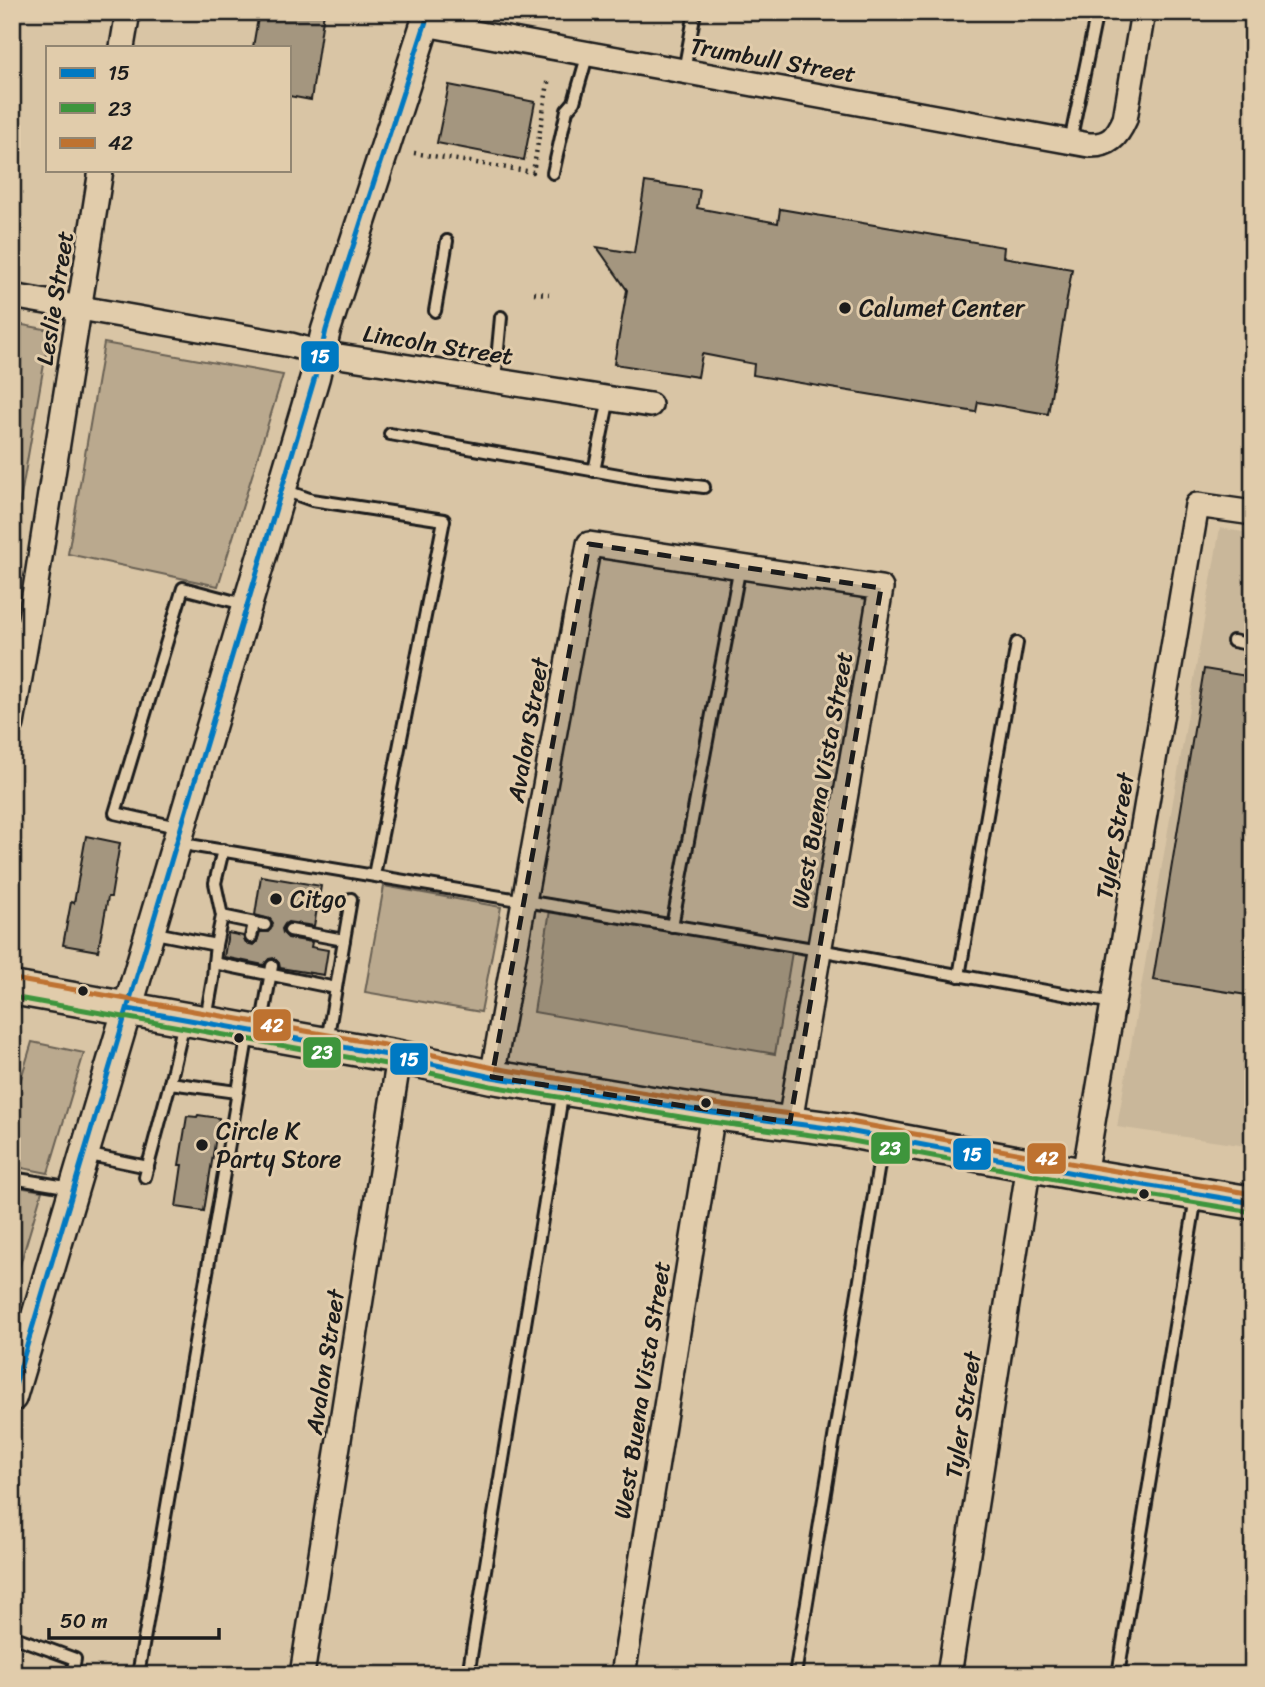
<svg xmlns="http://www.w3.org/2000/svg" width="1265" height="1687" viewBox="0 0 1265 1687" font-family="Sriracha,sans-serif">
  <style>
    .built { fill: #c9b79a }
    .green { fill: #baa98e; stroke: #6b6255; stroke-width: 2 }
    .building { fill: #a4967f; stroke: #1c1c1c; stroke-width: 2 }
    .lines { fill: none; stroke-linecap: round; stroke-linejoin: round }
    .service-casing { stroke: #1c1c1c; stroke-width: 16 }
    .minor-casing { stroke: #1c1c1c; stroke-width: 28 }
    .tertiary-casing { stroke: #1c1c1c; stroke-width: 33 }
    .secondary-casing { stroke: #1c1c1c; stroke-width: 37 }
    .path { stroke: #1c1c1c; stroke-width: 4.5; stroke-dasharray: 2 5; stroke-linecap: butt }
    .service { stroke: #e1ccab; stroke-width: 10 }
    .minor { stroke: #e1ccab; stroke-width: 23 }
    .tertiary { stroke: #e1ccab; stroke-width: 28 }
    .secondary { stroke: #e1ccab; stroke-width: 32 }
    .bus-1-casing { stroke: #e1ccab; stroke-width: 10 }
    .bus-2-casing { stroke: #e1ccab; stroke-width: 10 }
    .bus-3-casing { stroke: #e1ccab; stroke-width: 10 }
    .bus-1 { stroke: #0079c2; stroke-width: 5 }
    .bus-2 { stroke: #3e953c; stroke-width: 5 }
    .bus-3 { stroke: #be7230; stroke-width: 5 }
    .marked { fill: #1c1c1c; fill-opacity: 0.2; stroke: #1c1c1c; stroke-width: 5; stroke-dasharray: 14 9; stroke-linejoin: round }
    .poi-dot { fill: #1c1c1c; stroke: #e1ccab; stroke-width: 2.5 }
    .labels { text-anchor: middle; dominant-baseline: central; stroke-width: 6; stroke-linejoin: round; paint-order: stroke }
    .street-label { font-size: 24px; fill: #1c1c1c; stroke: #e1ccab }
    .poi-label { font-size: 24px; fill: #1c1c1c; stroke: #e1ccab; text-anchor: start }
    .line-badge { stroke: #e1ccab; stroke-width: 2.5 }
    .badge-label { font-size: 19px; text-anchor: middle; font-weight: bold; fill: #fff }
  </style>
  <rect width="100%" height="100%" fill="#d9c5a5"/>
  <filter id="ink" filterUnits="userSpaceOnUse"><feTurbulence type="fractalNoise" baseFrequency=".0143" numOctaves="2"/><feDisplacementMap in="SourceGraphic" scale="14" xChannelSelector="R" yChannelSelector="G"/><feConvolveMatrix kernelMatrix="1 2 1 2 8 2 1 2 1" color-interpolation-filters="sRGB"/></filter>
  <g filter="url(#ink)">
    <path class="built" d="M1220,528l33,6v613l-136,-20z"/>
    <g class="green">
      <path d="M12,323l38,7 -36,206h-2z"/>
      <path d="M104,343l179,32 -65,211 -150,-32z"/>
      <path d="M384,886l117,21 -20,105 -116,-20z"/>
      <path d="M550,910l242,42 -17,102 -241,-42z"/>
      <path d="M32,1042l52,11 -36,120 -36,-7v-57z"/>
      <path d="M12,1186l30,5 -30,101z"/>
    </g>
    <g class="building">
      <path d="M259,12h65l-13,88 -22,-4v-49h-36z"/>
      <path d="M449,85l86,17 -11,58 -87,-17z"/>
      <path d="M645,182l55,8 -3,18 81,15 2,-14 224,38 -1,10 69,12 -24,145 -70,-12 -2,10 -223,-37 1,-11 -52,-10 -4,23 -84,-13 13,-74 -30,-43 37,6z"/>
      <path d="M1204,669l49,8v319l-100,-16z"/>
      <path d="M86,836l34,7 -9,54h-3l-10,54 -35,-6 8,-43 3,1z"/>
      <path d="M261,876l60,10 -7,40 -26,-4 -3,2 -3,5 1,4 5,5 24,4 -1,5 17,3 -4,25 -44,-7 -1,-5 -5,-5 -5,1 -5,6 -40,-8 4,-24 15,3 3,7 7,2 4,-3 3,-10h8l4,-5 1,-4 -3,-4 -15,-4z"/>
      <path d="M198,1115l21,3 -15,93 -28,-4 6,-42h-3l8,-49 10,1z"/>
    </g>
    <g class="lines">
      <g class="service-casing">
        <g id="service">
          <path d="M684,71l11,-59"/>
          <path d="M1070,142l25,-121 -8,-9"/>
          <path d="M553,173l14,-63 7,-8 14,-49"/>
          <path d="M435,311l12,-70"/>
          <path d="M495,381l6,-64"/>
          <path d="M390,434l257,46 57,7"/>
          <path d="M594,471l15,-73"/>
          <path d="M284,490l28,10 132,20 -70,355"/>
          <path d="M1233,641l20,4"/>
          <path d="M181,828l-66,-15 68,-225 64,17"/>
          <path d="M177,843l642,107 294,53"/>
          <path d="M222,916l43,9"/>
          <path d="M672,926l68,-360"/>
          <path d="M150,932l66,13 6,-29 -7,-33 8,-33"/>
          <path d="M251,937l3,-14"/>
          <path d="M344,940l7,-41"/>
          <path d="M216,945l-2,18 122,25 8,-48 -54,-10"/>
          <path d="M959,976l58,-333"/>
          <path d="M206,1019l7,-40 1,-16"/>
          <path d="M261,1029l11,-63"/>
          <path d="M327,1041l9,-53"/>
          <path d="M170,1083l14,-61"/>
          <path d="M85,1154l63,13"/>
          <path d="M145,1177l25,-94 67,9"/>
          <path d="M12,1178l60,10"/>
          <path d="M12,1636l63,23 -3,16"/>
          <path d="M138,1675l110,-642"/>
          <path d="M468,1675l95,-585"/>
          <path d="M795,1675l88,-535"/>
          <path d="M1118,1675l78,-478"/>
        </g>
      </g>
      <g class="minor-casing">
        <g id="minor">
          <path d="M425,24l664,121c20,1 28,-8 36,-26l18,-107"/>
          <path d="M122,47l6,-35"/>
          <path d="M12,296l279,49 29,8 330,52"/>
          <path d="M12,724l21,-122 68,-432"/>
          <path d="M492,1077l97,-533 292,44 -91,534"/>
          <path d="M1084,1175l113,-670 56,8"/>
          <path d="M302,1675l97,-618"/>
          <path d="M623,1675l90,-562"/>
          <path d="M949,1675l80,-511"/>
        </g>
      </g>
      <g class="tertiary-casing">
        <path id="tertiary" d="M12,1397l303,-1020 11,-47 103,-318"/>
      </g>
      <g class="secondary-casing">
        <path id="secondary" d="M12,988l387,69 93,20 221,36 130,17 241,45 169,28"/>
      </g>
      <g class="path">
        <path d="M414,153l119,19 16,-95"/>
        <path d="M534,293l15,1"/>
      </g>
      <use href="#service" class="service"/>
      <use href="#minor" class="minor"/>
      <use href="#tertiary" class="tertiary"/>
      <use href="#secondary" class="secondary"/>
      <g class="bus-1-casing">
        <g id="bus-1">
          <path d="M128,1009l271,48 93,20 221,36 130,17 241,45 169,28"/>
          <path d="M12,1396l303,-1019 11,-47 103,-318"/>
        </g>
      </g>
      <g class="bus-2-casing">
        <path id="bus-2" d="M12,997l385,69 94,20 221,36 130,17 240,45 170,28"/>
      </g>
      <g class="bus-3-casing">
        <path id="bus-3" d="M14,979l387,69 93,20 220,36 131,17 241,45 167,28"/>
      </g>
      <use href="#bus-1" class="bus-1"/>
      <use href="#bus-2" class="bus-2"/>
      <use href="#bus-3" class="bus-3"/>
    </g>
  </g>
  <path class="marked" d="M589,544l292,44 -91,534 -298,-45z"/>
  <g class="poi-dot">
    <circle cx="845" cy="308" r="7"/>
    <circle cx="276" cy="899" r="7"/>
    <circle cx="83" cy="991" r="6"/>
    <circle cx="239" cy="1038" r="6"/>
    <circle cx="706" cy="1103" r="6"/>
    <circle cx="202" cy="1145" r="7"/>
    <circle cx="1144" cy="1194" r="6"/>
  </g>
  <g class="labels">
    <g class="street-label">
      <text transform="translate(773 60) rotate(10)">Trumbull Street</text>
      <text transform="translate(55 298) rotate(-81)">Leslie Street</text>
      <text transform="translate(438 345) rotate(9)">Lincoln Street</text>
      <text transform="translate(528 730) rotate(-80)">Avalon Street</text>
      <text transform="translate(822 780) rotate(-80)">West Buena Vista Street</text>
      <text transform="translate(1115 836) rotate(-80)">Tyler Street</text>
      <text transform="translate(325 1362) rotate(-81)">Avalon Street</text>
      <text transform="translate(642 1390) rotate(-81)">West Buena Vista Street</text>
      <text transform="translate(963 1415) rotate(-81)">Tyler Street</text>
    </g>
    <g class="poi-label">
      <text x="859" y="308">Calumet Center</text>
      <text x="290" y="899">Citgo</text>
      <text x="216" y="1131">Circle K<tspan x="216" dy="28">Party Store</tspan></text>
    </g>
  </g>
  <g class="line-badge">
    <rect x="300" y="340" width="40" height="33" rx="7" fill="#0079c2"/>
    <rect x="252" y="1008" width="40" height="34" rx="7" fill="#be7230"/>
    <rect x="302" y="1036" width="40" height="33" rx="7" fill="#3e953c"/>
    <rect x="389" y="1042" width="40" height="34" rx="7" fill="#0079c2"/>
    <rect x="870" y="1131" width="41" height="34" rx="7" fill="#3e953c"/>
    <rect x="952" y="1137" width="40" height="34" rx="7" fill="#0079c2"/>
    <rect x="1026" y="1142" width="41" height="33" rx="7" fill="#be7230"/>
  </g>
  <g class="badge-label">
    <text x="320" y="363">15</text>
    <text x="272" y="1032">42</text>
    <text x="322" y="1059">23</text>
    <text x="409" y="1066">15</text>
    <text x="890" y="1155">23</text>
    <text x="972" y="1161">15</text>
    <text x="1047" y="1165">42</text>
  </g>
  <rect width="1265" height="1687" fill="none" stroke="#e1ccab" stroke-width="42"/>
  <rect x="21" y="21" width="1223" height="1645" fill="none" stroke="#1c1c1c" stroke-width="2.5" filter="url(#ink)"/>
  <rect x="46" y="46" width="245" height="126" fill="#e1ccab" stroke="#928672" stroke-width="2"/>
  <rect x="60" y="68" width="35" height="10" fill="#0079c2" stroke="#928672" stroke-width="2"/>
  <text x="108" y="80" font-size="21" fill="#1c1c1c">15</text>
  <rect x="60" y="103" width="35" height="10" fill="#3e953c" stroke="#928672" stroke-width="2"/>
  <text x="108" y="116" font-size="21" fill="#1c1c1c">23</text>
  <rect x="60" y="138" width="35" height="10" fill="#be7230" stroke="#928672" stroke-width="2"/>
  <text x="108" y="150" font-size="21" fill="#1c1c1c">42</text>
  <path d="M49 1628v10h170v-10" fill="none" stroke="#1c1c1c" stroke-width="3.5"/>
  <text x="60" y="1628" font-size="21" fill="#1c1c1c" stroke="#e1ccab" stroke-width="5" paint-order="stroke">50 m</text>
</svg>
